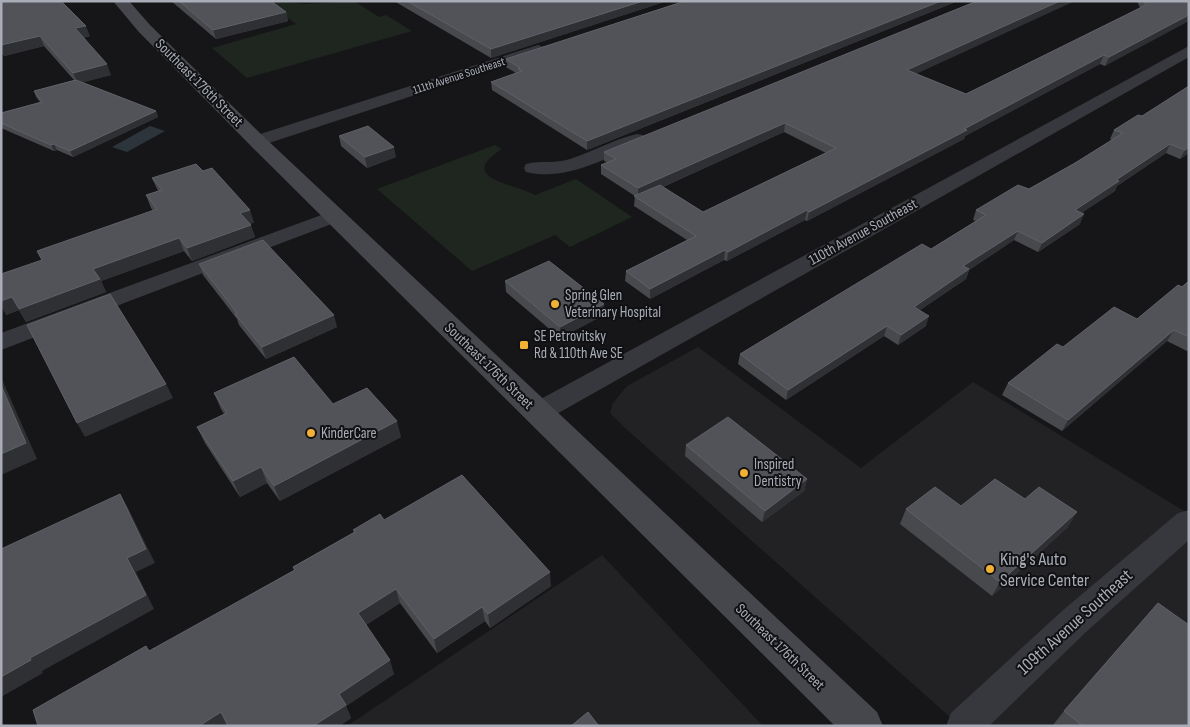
<svg xmlns="http://www.w3.org/2000/svg" width="1190" height="727" viewBox="0 0 1190 727" font-family="'Sofia Sans Condensed',sans-serif">
  <style>
    .built { fill: #222225 }
    .green { fill: #1e261f }
    .water { fill: #2c353c }
    .lines { fill: none; stroke-linecap: round; stroke-linejoin: round }
    .street { fill: #37383d; fill-rule: evenodd }
    .secondary { fill: #45474d; fill-rule: evenodd }
    .wall { fill: #47494d; fill-rule: evenodd }
    .shaded-wall { fill: #2f3033 }
    .building { fill: #525359; stroke: #5f6168 }
    .poi-dot { fill: #f2b134; stroke: #111113; stroke-width: 2 }
    .labels { text-anchor: middle; dominant-baseline: central; stroke-width: 4; stroke-linejoin: round; paint-order: stroke }
    .far-street-label { font-size: 12px; fill: #a8adb8; stroke: #111113 }
    .street-label { font-size: 15px; fill: #a8adb8; stroke: #111113 }
    .poi-label { font-size: 15px; fill: #a8adb8; stroke: #111113; text-anchor: start }
    .near-poi-label { font-size: 18px; fill: #a8adb8; stroke: #111113; text-anchor: start }
    .near-street-label { font-size: 18px; fill: #a8adb8; stroke: #111113 }
  </style>
  <rect width="100%" height="100%" fill="#161618"/>
  <g class="built">
    <path d="M698,347l163,121 112,-86 216,132v212h-229l-335,-298 -15,-15 3,-10 14,-17z"/>
    <path d="M602,555l161,171h-416z"/>
  </g>
  <g class="green">
    <path d="M281,1l23,3 50,-3 25,16 7,-2 26,16 -165,47 -35,-30 84,-24 -27,-20z"/>
    <path d="M495,145l7,4c-48,30 15,35 33,46l41,-16 56,38 -62,30 -15,-12 -83,36 -95,-82z"/>
  </g>
  <path class="water" d="M150,126l15,5 -38,21 -15,-5z"/>
  <g class="lines">
    <g class="street">
      <path d="M538,45l5,2 3,3 -3,3 -280,92 -6,1 -6,-1 -3,-4 3,-4z"/>
      <path d="M1189,46v11l-643,363 -9,3 -9,-3 -4,-7 4,-7z"/>
      <path d="M637,134l6,1 3,4 -3,4c-35,14 -77,39 -117,29l-2,-4 2,-4c15,-4 29,0 44,-5 23,-7 44,-20 67,-25z"/>
      <path d="M335,210l7,2 3,4 -3,4 -341,130v-17z"/>
      <path d="M1189,510v30l-103,92 -97,94h-43l5,-13 111,-102 116,-98z"/>
    </g>
    <path class="secondary" d="M113,1h16l21,24 114,112 613,575 6,14h-48l-585,-581 -112,-114z"/>
  </g>
  <g class="wall">
    <path d="M1,1l89,35 -7,2 28,37 -29,7 74,29 2,6 -85,40 -16,-7 -3,1 -53,-23v-15l39,-11 -4,-5 -2,-6 40,-11 -30,-34 -40,10 -3,-5z"/>
    <path d="M171,1h100l15,11 2,9 -72,18z"/>
    <path d="M394,1h273l-176,57z"/>
    <path d="M685,1h273l-371,149 -95,-60 -1,-8 25,-9 -10,-6v-8z"/>
    <path d="M1137,1h52l-84,65 -5,-2 -135,72 -1,3 -157,82 -2,-1 -78,41 -3,-1 -74,39 -25,-18 1,-10 61,-31 -53,-34 1,-10 -34,-22v-9l6,-3 -3,-1v-9l312,-78 50,20 174,-86zM784,132l42,21 -123,59 -40,-25z"/>
    <path d="M1189,86v67l-9,6 -14,-6 -49,33 -2,5 -34,22 -1,11 -42,28 -24,-12 -45,30 -3,9 -46,31 6,16 -28,19 -14,-9 -98,64 -48,-36 2,-10 191,-105 45,-28 -3,-1 3,-10 53,-21 46,-26 37,-23 -2,-1 4,-9 28,-14z"/>
    <path d="M339,136l57,21 -29,11 -26,-22z"/>
    <path d="M152,178l102,44 -4,2 5,13 -63,24 -8,-10 -83,30 5,11 -80,30 -7,-12 -13,5 36,-55 112,-49 -3,-3 -5,-13 12,-4z"/>
    <path d="M199,264l138,63 -71,32 -27,-34 -2,-6 -34,-44z"/>
    <path d="M505,281l99,34 -44,23 -54,-46z"/>
    <path d="M1189,281v71l-22,-11 -105,90 -60,-36 6,-12 55,-36 74,-28z"/>
    <path d="M214,393l119,11 68,33 -121,64 -13,-18 -27,14 -35,-54 -8,-16 27,-13 -3,-5z"/>
    <path d="M686,445l121,34 -3,12 -42,31 -77,-66z"/>
    <path d="M1025,499l43,28 -76,69 -92,-72 6,-15 55,-3z"/>
    <path d="M384,520l167,66 -61,42 -5,-7 -48,32 -37,-50 -34,22 28,49 -48,32 5,12 -12,8h-301l112,-75 144,-81 -1,-3 61,-35 -1,-2z"/>
    <path d="M1064,711l125,15h-135l-1,-1z"/>
  </g>
  <g class="shaded-wall">
    <path d="M643,1h24l-176,57v-9z"/>
    <path d="M941,1h17l-371,149v-9z"/>
    <path d="M1060,1h15l-170,78 2,-9z"/>
    <path d="M286,12l2,9 -72,18 -3,-9z"/>
    <path d="M1189,15v6l-84,45 4,-9z"/>
    <path d="M86,26l4,10 -10,2 -5,-10z"/>
    <path d="M40,36l4,10 -40,10 -3,-7v-4z"/>
    <path d="M1104,55l-4,9 -135,72 -1,3 -157,82 2,-9 155,-83z"/>
    <path d="M107,64l4,11 -33,9 -5,-11z"/>
    <path d="M156,111l2,6 -85,40 -3,-6z"/>
    <path d="M785,123l-1,9 -146,66v-10z"/>
    <path d="M54,144l3,6 -3,1 -3,-6z"/>
    <path d="M1170,144l-4,9 -49,33 -2,5 -44,29 4,-10 41,-30z"/>
    <path d="M394,147l2,10 -29,11 -2,-11z"/>
    <path d="M1189,147v6l-9,6 5,-9z"/>
    <path d="M250,210l4,12 -10,4 -4,-13z"/>
    <path d="M807,210l-2,10 -78,41 1,-9z"/>
    <path d="M1084,214l-4,10 -42,28 4,-9z"/>
    <path d="M251,225l4,12 -63,24 -5,-13z"/>
    <path d="M1018,231l-4,9 -45,30 -3,9 -56,38 4,-10 49,-41z"/>
    <path d="M179,238l5,13 -83,30 5,11 -80,30 -7,-12 -13,5 -5,-9v-5z"/>
    <path d="M725,250l-1,10 -74,39v-10z"/>
    <path d="M604,304v11l-44,23v-11z"/>
    <path d="M334,315l3,12 -71,32 -4,-12z"/>
    <path d="M929,316l-3,10 -28,19 3,-10z"/>
    <path d="M887,326l-3,10 -98,64 2,-10z"/>
    <path d="M1174,330l-7,11 -105,90 6,-11z"/>
    <path d="M1,377l36,82 -36,16z"/>
    <path d="M166,384l7,14 -88,39 -8,-14z"/>
    <path d="M397,421l4,16 -121,64 -6,-15z"/>
    <path d="M261,467l6,16 -27,14 -7,-16z"/>
    <path d="M807,479l-3,12 -42,31 3,-11z"/>
    <path d="M120,494l8,14 27,55 -19,9 18,37 -112,62 1,2 -42,24v-20l29,-19 97,-100z"/>
    <path d="M1077,512l-9,15 -76,69 8,-14z"/>
    <path d="M550,572l1,14 -61,42 -2,-14z"/>
    <path d="M396,589l4,14 -37,24 -5,-14z"/>
    <path d="M482,607l3,14 -48,32 -3,-14z"/>
    <path d="M390,660l4,14 -48,32 5,12 -12,8h-26l26,-32z"/>
    <path d="M221,712l7,14h-29z"/>
  </g>
  <g class="building">
    <path d="M1,1h60l25,25 -11,2 32,36 -34,9 -33,-37 -39,9z"/>
    <path d="M179,1h92l15,11 -73,18z"/>
    <path d="M407,1h236l-152,48z"/>
    <path d="M685,1h256l-354,140 -96,-59 31,-11 -4,-2 2,-1 -14,-9z"/>
    <path d="M977,1h83l-153,69 59,24 180,-89 -2,-4h45v14l-80,42 -5,-2 -140,74 3,1 -158,82 -2,-2 -79,42 -3,-2 -75,39 -24,-18 70,-35 -62,-40 26,-11 43,27 133,-64 -51,-25 -147,65 -37,-23 15,-6 -12,-7z"/>
    <path d="M76,80l80,31 -86,40 -16,-7 -3,1 -50,-22v-10l41,-11 -8,-11z"/>
    <path d="M1189,86v61l-4,3 -15,-6 -54,36 3,1 -44,29 9,4 -42,29 -24,-12 -55,35 6,3 -55,38 15,9 -28,19 -14,-9 -99,64 -48,-36 182,-110 9,5 55,-34 -10,-5 42,-25 11,4 46,-26 48,-30 -9,-3 24,-15 4,1z"/>
    <path d="M368,126l26,21 -29,10 -26,-21z"/>
    <path d="M196,164l7,7 9,-3 38,42 -10,3 11,12 -64,23 -8,-10 -86,31 7,10 -81,30 -7,-12 -11,4v-27l41,-14 -5,-9 120,-42 -11,-14 16,-5 -10,-12z"/>
    <path d="M263,240l71,75 -72,32 -27,-33 2,-1 -38,-49z"/>
    <path d="M549,261l55,43 -44,23 -55,-46z"/>
    <path d="M1189,281v56l-15,-7 -106,90 -60,-37 49,-39 6,3 51,-40 23,12 41,-34 4,2z"/>
    <path d="M110,294l56,90 -89,39 -50,-98z"/>
    <path d="M294,357l39,47 34,-16 30,33 -123,65 -13,-19 -28,14 -36,-54 30,-14 -13,-20z"/>
    <path d="M1,385l25,58 -25,11z"/>
    <path d="M728,417l79,62 -42,32 -79,-66z"/>
    <path d="M462,475l88,97 -62,42 -6,-7 -48,32 -38,-50 -38,24 32,47 -51,34 7,11 -33,21h-85l-7,-14 -22,14h-161l-5,-16 113,-64 3,5 146,-81 -2,-3 62,-35 -2,-2 27,-16 4,6z"/>
    <path d="M995,479l30,20 14,-12 38,25 -77,70 -94,-73 29,-22 26,19z"/>
    <path d="M120,494l26,55 -19,9 19,37 -116,63 1,2 -30,17v-128z"/>
    <path d="M1158,603l31,22v101h-106l-19,-15z"/>
    <path d="M588,712l11,14h-28z"/>
  </g>
  <g class="poi-dot">
    <circle cx="555" cy="304" r="5"/>
    <rect x="519" y="340" width="10" height="10" rx="2.5"/>
    <circle cx="311" cy="433" r="5"/>
    <circle cx="744" cy="473" r="5"/>
    <circle cx="990" cy="569" r="5"/>
  </g>
  <g class="labels">
    <g class="far-street-label">
      <text transform="translate(459 76) rotate(-18)">111th Avenue Southeast</text>
    </g>
    <g class="street-label">
      <text transform="translate(199 83) rotate(45)">Southeast 176th Street</text>
      <text transform="translate(863 232) rotate(-29)">110th Avenue Southeast</text>
      <text transform="translate(489 366) rotate(44)">Southeast 176th Street</text>
      <text transform="translate(780 647) rotate(44)">Southeast 176th Street</text>
    </g>
    <g class="poi-label">
      <text x="565" y="295">Spring Glen<tspan x="565" dy="17">Veterinary Hospital</tspan></text>
      <text x="534" y="336">SE Petrovitsky<tspan x="534" dy="17">Rd &amp; 110th Ave SE</tspan></text>
      <text x="321" y="433">KinderCare</text>
      <text x="754" y="464">Inspired<tspan x="754" dy="17">Dentistry</tspan></text>
    </g>
    <g class="near-poi-label">
      <text x="1000" y="559">King's Auto<tspan x="1000" dy="21">Service Center</tspan></text>
    </g>
    <g class="near-street-label">
      <text transform="translate(1075 622) rotate(-42)">109th Avenue Southeast</text>
    </g>
  </g>
  <rect width="1190" height="727" fill="none" stroke="#a8adb8" stroke-width="5"/>
</svg>
